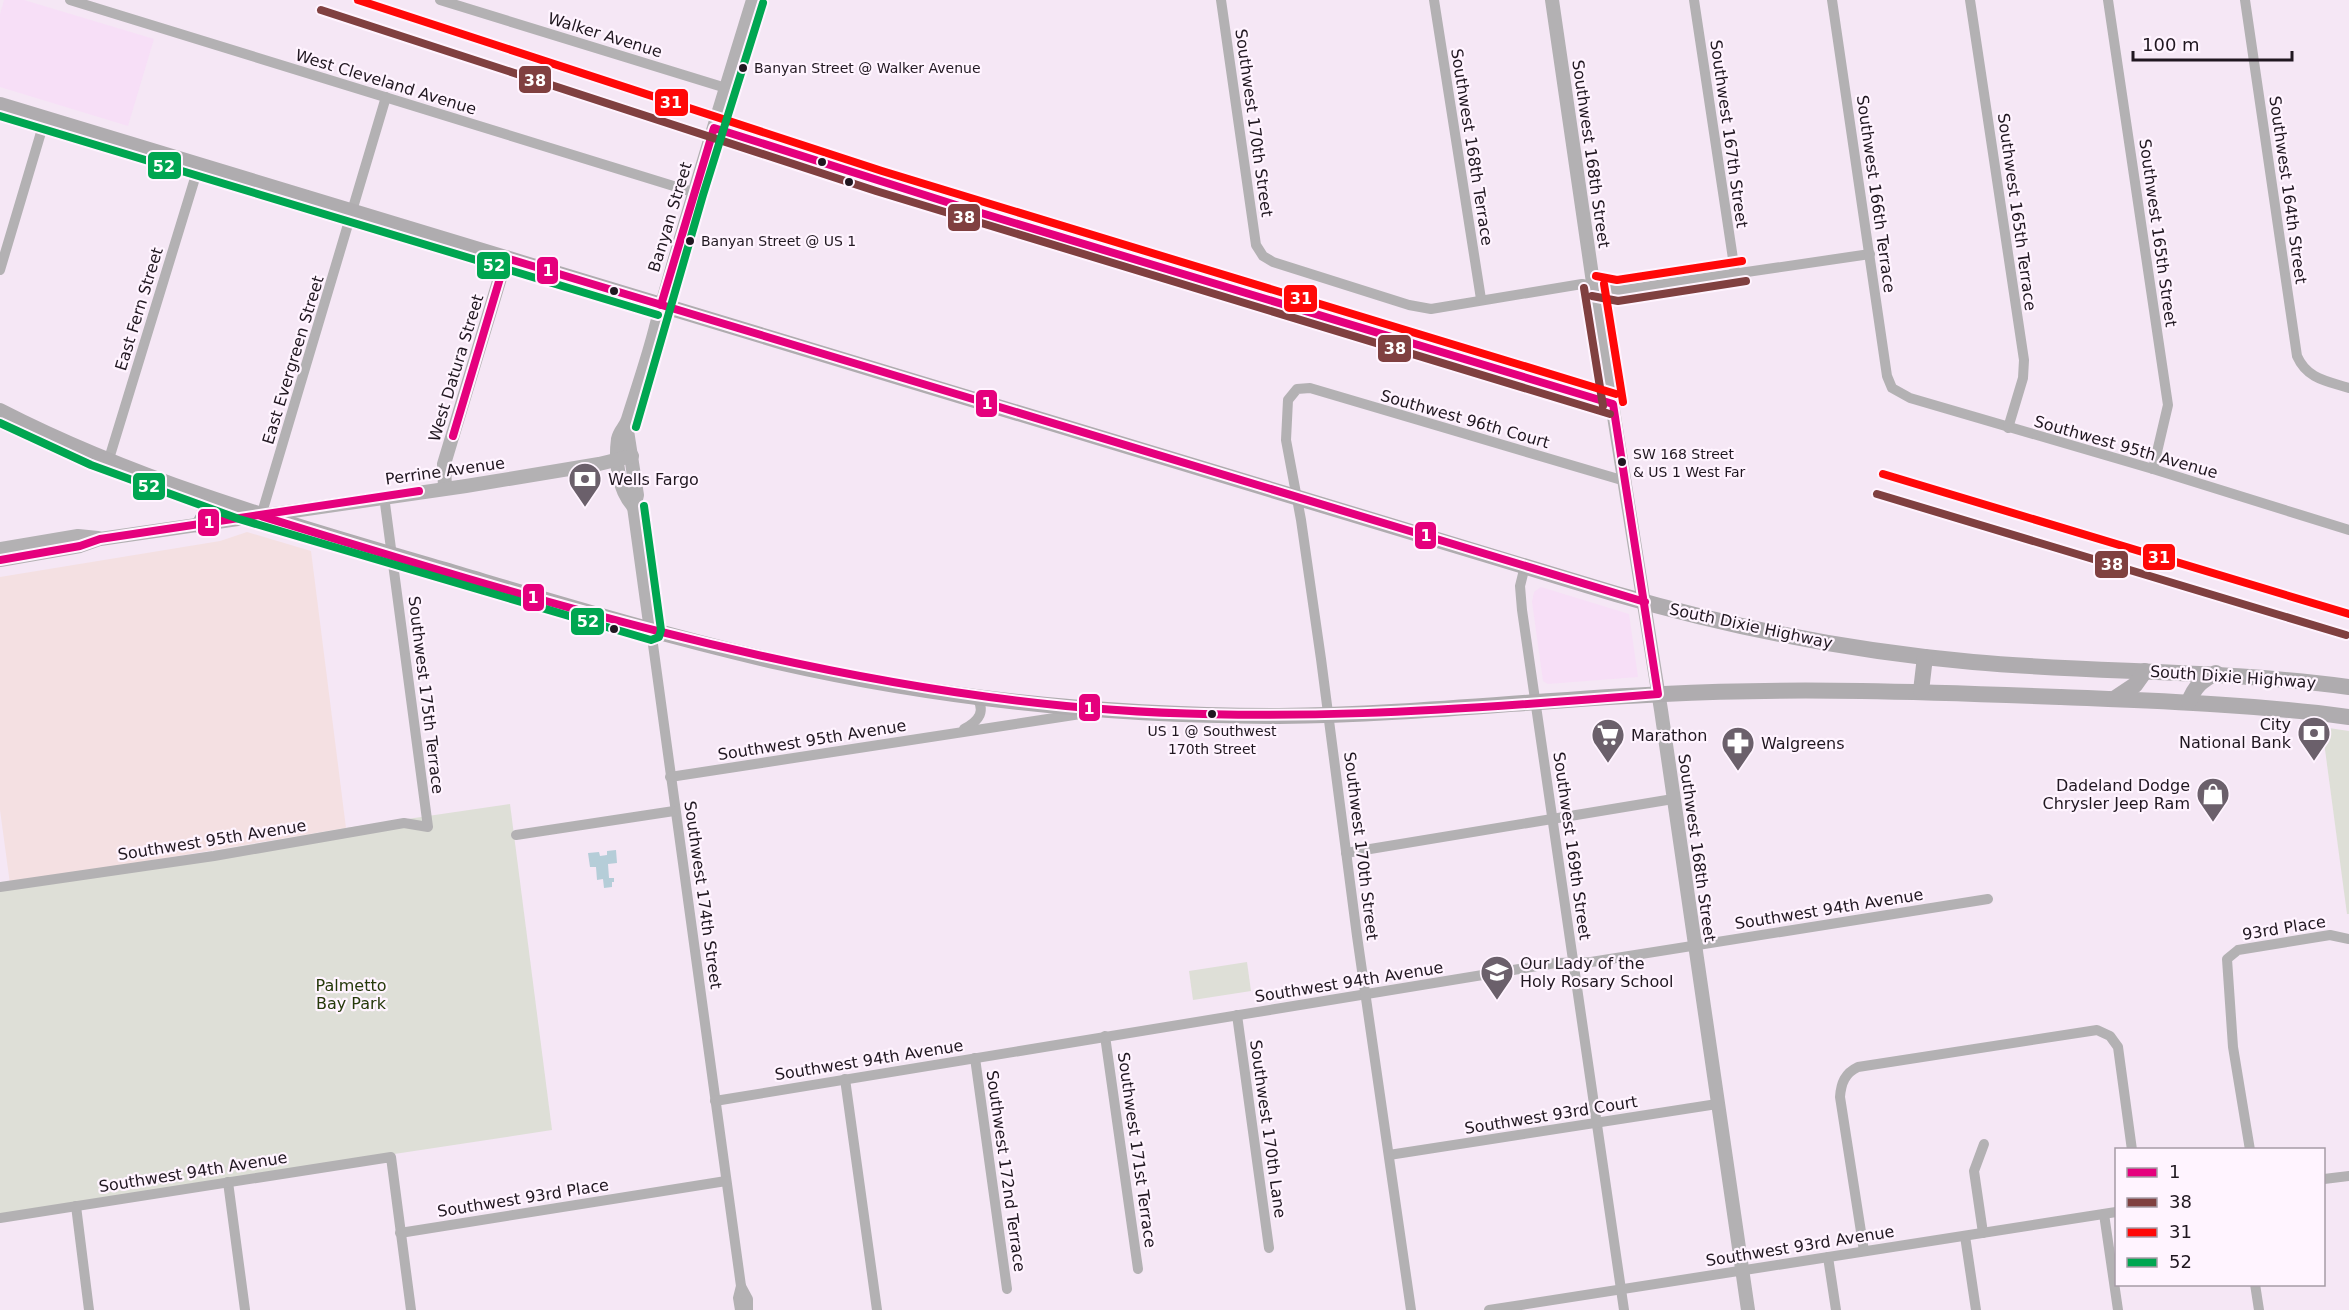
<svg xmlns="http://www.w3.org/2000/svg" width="2349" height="1310" viewBox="0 0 2349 1310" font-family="'DejaVu Sans',sans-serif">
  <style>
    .built { fill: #f7dff7 }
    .medical { fill: #f4e0e2 }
    .green { fill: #dedfd7 }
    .water { fill: #b5cdd8 }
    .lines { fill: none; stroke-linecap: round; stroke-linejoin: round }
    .minor { stroke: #b3b1b3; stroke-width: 10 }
    .tertiary { stroke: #b3b1b3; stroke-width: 14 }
    .trunk { stroke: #afacaf; stroke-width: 16 }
    .bus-1-casing { stroke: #fff4ff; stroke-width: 12 }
    .bus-2-casing { stroke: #fff4ff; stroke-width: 12 }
    .bus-3-casing { stroke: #fff4ff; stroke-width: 12 }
    .bus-4-casing { stroke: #fff4ff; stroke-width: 12 }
    .bus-1 { stroke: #e5007d; stroke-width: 8 }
    .bus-2 { stroke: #804040; stroke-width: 8 }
    .bus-3 { stroke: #ff0808; stroke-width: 8 }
    .bus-4 { stroke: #00a651; stroke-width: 8 }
    .bus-dot { fill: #201720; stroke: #fff4ff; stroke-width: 2 }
    .labels { text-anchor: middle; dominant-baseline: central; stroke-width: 4.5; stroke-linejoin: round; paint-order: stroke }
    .bus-label { font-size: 14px; fill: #201720; stroke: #fff4ff; text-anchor: start }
    .street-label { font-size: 16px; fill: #201720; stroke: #fff4ff }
    .poi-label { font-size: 16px; fill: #201720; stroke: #fff4ff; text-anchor: start }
    .park-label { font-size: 16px; fill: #25390a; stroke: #fff4ff }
    .line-badge { stroke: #fff4ff; stroke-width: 2 }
    .badge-label { font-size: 16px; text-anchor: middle; font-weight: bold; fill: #fff }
  </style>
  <rect width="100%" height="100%" fill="#f5e7f5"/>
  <g class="built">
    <path d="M4,0h20l130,39 -26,87 -128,-39v-73z"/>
    <path d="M1541,587l88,27 9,63 -90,7 -5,-3 -11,-79 2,-10z"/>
  </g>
  <path class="medical" d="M247,532l64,19 35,277 -336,56 -10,-74v-233l220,-36z"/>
  <g class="green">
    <path d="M2322,727l27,4v183h-2z"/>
    <path d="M510,804l42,326 -552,84v-326l346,-60z"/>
    <path d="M1247,962l4,29 -58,9 -4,-29z"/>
  </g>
  <path class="water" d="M616,850l1,13 -9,1 1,14h5v4h-2v5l-8,1 -1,-9 -6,1 -1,-13h-6l-2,-14 11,-1 1,4 7,-1v-4z"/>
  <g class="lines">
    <g class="minor">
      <path d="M70,0l623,192"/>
      <path d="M440,0l286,88"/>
      <path d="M1221,0l35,245 7,11 10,6 136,43 22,4 151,-25 35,7 253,-37"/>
      <path d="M1434,0l47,299"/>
      <path d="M1694,0l41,272"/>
      <path d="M1832,0l55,376 5,12 18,10 243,71 196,61"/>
      <path d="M1970,0l54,360 -1,18 -15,50"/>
      <path d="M2108,0l60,405 -15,64"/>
      <path d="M2245,0l52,356c10,23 30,25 52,32"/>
      <path d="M0,270l45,-151"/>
      <path d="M108,462l91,-297"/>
      <path d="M261,516l125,-419"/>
      <path d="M1525,566l-5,20 2,24 102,700"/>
      <path d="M651,630l90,656 -3,12 2,12"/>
      <path d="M964,729c15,-8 23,-18 11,-34"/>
      <path d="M670,777l417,-64"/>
      <path d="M516,835l158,-24"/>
      <path d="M1346,853l327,-54"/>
      <path d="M0,887l214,-31 190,-33 24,4 -44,-331"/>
      <path d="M1237,1015l32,233"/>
      <path d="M1105,1036l33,233"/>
      <path d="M975,1058l32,231"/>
      <path d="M845,1079l32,231"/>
      <path d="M715,1101l841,-138 35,-1 397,-63"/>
      <path d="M2250,1150l-17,-103 -6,-88 11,-9 92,-15 19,4"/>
      <path d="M1389,1155l328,-51"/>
      <path d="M2324,1179l25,-3"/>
      <path d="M228,1182l17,128"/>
      <path d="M76,1206l13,104"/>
      <path d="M2104,1214l14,96"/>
      <path d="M0,1218l391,-61 20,153"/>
      <path d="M400,1233l326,-52"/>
      <path d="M1983,1233l-9,-62 10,-27"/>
      <path d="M1965,1236l11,74"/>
      <path d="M1864,1251l-24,-154c1,-14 5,-24 18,-30l239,-37 13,6 8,11 14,103"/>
      <path d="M1828,1257l8,53"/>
      <path d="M2255,1284l4,26"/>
      <path d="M741,1286l7,13v11"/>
      <path d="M1411,1310l-54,-374 -36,-277 -20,-139 -15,-80 2,-40 9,-11 13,-1 315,93"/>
      <path d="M1489,1310l627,-98"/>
    </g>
    <g class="tertiary">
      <path d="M1552,0l45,310 64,400 87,600"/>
      <path d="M626,424l11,71 -3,12c-16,-17 -19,-45 -16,-68 2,-9 8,-12 10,-20 10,-32 21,-63 29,-96 29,-108 63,-215 96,-323"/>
      <path d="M445,488l-1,-24 62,-206"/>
      <path d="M634,507l17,123"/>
      <path d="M0,549l78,-13 20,2"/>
      <path d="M0,560l80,-14 20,-7 366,-53 133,-22 33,-8"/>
    </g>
    <g class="trunk">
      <path d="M0,105l1616,489c117,34 235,57 357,68 125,11 251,8 376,25"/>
      <path d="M0,411c140,72 291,114 441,158 112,33 223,67 337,93 163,37 334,54 501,54 129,-1 256,-16 385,-22 132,-7 264,-2 397,3 96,4 192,7 288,20"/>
      <path d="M199,525l7,-12 -5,-17"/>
      <path d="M1921,691l4,-34"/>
      <path d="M2114,699l21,-14 10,-14"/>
      <path d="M2189,702c5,-15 13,-22 27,-29"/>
    </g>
    <g class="bus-1-casing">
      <g id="bus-1">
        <path d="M453,436l53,-178 1139,344"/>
        <path d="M261,516c263,81 529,163 805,190 197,19 395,4 592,-12l-45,-290 -635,-192 -264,-84 -53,177"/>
        <path d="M0,560l80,-14 20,-7 319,-48"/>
      </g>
    </g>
    <g class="bus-2-casing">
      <g id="bus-2">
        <path d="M321,10l555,181 734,223"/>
        <path d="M1584,288l19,118"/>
        <path d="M1592,296l26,5 128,-20"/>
        <path d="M1877,494l469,141"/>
      </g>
    </g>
    <g class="bus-3-casing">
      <g id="bus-3">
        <path d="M358,0l524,171 734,223"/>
        <path d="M1596,276l21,4 125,-19"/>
        <path d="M1604,284l19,118"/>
        <path d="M1883,474l466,140"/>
      </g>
    </g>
    <g class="bus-4-casing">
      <g id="bus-4">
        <path d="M0,116l658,199"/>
        <path d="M0,423l91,42 148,54 412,121 8,-3 2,-7 -17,-124"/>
        <path d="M636,427l67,-232 60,-192"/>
      </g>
    </g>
    <use href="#bus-1" class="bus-1"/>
    <use href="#bus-2" class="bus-2"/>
    <use href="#bus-3" class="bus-3"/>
    <use href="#bus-4" class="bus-4"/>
  </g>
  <defs>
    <g id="bank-pin" transform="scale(1.725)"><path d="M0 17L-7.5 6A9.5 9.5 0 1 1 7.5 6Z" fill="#6b606b" stroke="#fff4ff"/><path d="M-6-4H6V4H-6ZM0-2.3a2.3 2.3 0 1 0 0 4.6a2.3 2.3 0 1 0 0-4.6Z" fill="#fff"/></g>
    <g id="supermarket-pin" transform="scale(1.725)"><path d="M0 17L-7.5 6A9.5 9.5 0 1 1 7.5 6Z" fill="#6b606b" stroke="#fff4ff"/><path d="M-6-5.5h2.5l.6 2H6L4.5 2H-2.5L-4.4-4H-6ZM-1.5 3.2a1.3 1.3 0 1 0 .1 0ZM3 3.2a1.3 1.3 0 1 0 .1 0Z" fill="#fff"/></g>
    <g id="pharmacy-pin" transform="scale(1.725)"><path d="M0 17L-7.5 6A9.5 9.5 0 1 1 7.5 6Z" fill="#6b606b" stroke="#fff4ff"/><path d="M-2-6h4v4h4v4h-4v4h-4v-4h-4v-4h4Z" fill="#fff"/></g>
    <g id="shop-pin" transform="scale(1.725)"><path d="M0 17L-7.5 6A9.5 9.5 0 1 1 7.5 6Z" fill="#6b606b" stroke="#fff4ff"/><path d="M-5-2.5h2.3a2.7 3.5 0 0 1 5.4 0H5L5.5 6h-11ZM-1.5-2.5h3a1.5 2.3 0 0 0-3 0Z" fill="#fff"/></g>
    <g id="school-pin" transform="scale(1.725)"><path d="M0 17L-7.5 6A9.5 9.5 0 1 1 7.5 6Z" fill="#6b606b" stroke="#fff4ff"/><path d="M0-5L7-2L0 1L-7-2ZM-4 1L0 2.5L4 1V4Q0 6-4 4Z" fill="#fff"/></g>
  </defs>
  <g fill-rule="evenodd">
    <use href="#bank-pin" x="585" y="479"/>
    <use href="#bank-pin" x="2314" y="733"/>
    <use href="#supermarket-pin" x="1608" y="735"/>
    <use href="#pharmacy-pin" x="1738" y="743"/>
    <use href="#shop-pin" x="2213" y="794"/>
    <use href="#school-pin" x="1497" y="972"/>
  </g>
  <g class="bus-dot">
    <circle cx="743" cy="68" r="5"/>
    <circle cx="822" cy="162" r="5"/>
    <circle cx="849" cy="182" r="5"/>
    <circle cx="690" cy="241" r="5"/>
    <circle cx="614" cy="291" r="5"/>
    <circle cx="1622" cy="462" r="5"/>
    <circle cx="614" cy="629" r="5"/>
    <circle cx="1212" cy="714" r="5"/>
  </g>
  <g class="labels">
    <g class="bus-label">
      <text x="754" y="68">Banyan Street @ Walker Avenue</text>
      <text x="701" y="241">Banyan Street @ US 1</text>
      <text x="1633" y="454">SW 168 Street<tspan x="1633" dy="18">&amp; US 1 West Far</tspan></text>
      <text x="1212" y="731" text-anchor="middle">US 1 @ Southwest<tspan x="1212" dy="18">170th Street</tspan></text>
    </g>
    <g class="street-label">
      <text transform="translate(605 35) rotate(17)">Walker Avenue</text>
      <text transform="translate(386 82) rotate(17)">West Cleveland Avenue</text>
      <text transform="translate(1254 123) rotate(82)">Southwest 170th Street</text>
      <text transform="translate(1729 134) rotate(82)">Southwest 167th Street</text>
      <text transform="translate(1472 147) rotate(81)">Southwest 168th Terrace</text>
      <text transform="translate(1591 154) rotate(82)">Southwest 168th Street</text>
      <text transform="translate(2288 190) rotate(82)">Southwest 164th Street</text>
      <text transform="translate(1876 194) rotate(82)">Southwest 166th Terrace</text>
      <text transform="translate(2017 212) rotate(82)">Southwest 165th Terrace</text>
      <text transform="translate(670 217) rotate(-73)">Banyan Street</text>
      <text transform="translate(2158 233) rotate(82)">Southwest 165th Street</text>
      <text transform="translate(139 309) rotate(-73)">East Fern Street</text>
      <text transform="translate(293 360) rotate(-73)">East Evergreen Street</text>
      <text transform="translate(456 368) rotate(-73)">West Datura Street</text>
      <text transform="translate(1465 419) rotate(16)">Southwest 96th Court</text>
      <text transform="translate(2126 447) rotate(16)">Southwest 95th Avenue</text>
      <text transform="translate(445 471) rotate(-8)">Perrine Avenue</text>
      <text transform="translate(1751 626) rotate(12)">South Dixie Highway</text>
      <text transform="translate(2233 677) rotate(4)">South Dixie Highway</text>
      <text transform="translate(426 695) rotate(83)">Southwest 175th Terrace</text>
      <text transform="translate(812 740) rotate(-9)">Southwest 95th Avenue</text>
      <text transform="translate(212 840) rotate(-9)">Southwest 95th Avenue</text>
      <text transform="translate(1361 846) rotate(83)">Southwest 170th Street</text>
      <text transform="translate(1572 846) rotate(82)">Southwest 169th Street</text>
      <text transform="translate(1697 848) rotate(82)">Southwest 168th Street</text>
      <text transform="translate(703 895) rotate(82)">Southwest 174th Street</text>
      <text transform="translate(1829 909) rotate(-9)">Southwest 94th Avenue</text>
      <text transform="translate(2284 928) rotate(-9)">93rd Place</text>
      <text transform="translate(1349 982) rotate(-9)">Southwest 94th Avenue</text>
      <text transform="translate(869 1060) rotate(-9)">Southwest 94th Avenue</text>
      <text transform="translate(1551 1115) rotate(-9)">Southwest 93rd Court</text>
      <text transform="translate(1268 1129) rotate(82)">Southwest 170th Lane</text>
      <text transform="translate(1137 1150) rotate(82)">Southwest 171st Terrace</text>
      <text transform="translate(1006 1171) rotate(82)">Southwest 172nd Terrace</text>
      <text transform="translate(193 1172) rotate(-9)">Southwest 94th Avenue</text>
      <text transform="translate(523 1198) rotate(-9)">Southwest 93rd Place</text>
      <text transform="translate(1800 1246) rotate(-9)">Southwest 93rd Avenue</text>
    </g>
    <g class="poi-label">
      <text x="608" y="479">Wells Fargo</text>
      <text x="2291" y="724" text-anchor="end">City<tspan x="2291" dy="18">National Bank</tspan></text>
      <text x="1631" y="735">Marathon</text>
      <text x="1761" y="743">Walgreens</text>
      <text x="2190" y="785" text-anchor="end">Dadeland Dodge<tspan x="2190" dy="18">Chrysler Jeep Ram</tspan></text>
      <text x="1520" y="963">Our Lady of the<tspan x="1520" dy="18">Holy Rosary School</tspan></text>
    </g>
    <g class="park-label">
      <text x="351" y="985">Palmetto<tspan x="351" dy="18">Bay Park</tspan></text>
    </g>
  </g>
  <g class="line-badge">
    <rect x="518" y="65" width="34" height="29" rx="6" fill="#804040"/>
    <rect x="654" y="88" width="35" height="29" rx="6" fill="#ff0808"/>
    <rect x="147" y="151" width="35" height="29" rx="6" fill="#00a651"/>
    <rect x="947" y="203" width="34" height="29" rx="6" fill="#804040"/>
    <rect x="476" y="251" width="35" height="29" rx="6" fill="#00a651"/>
    <rect x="536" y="256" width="23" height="29" rx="6" fill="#e5007d"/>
    <rect x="1283" y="284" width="35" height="29" rx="6" fill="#ff0808"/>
    <rect x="1377" y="334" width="35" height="29" rx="6" fill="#804040"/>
    <rect x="975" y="389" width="23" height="29" rx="6" fill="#e5007d"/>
    <rect x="132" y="472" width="34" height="29" rx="6" fill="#00a651"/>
    <rect x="197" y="508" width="23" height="29" rx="6" fill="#e5007d"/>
    <rect x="1414" y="521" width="23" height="29" rx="6" fill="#e5007d"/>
    <rect x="2142" y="543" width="34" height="28" rx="6" fill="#ff0808"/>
    <rect x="2094" y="550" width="35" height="29" rx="6" fill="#804040"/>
    <rect x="522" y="583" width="23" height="29" rx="6" fill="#e5007d"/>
    <rect x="570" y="607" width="35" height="29" rx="6" fill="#00a651"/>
    <rect x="1078" y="693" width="23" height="29" rx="6" fill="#e5007d"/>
  </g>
  <g class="badge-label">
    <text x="535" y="86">38</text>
    <text x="671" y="108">31</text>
    <text x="164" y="172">52</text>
    <text x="964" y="223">38</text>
    <text x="494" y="271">52</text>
    <text x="548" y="276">1</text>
    <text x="1301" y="304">31</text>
    <text x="1395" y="354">38</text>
    <text x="987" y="409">1</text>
    <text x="149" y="492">52</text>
    <text x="209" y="528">1</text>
    <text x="1426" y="541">1</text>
    <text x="2159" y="563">31</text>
    <text x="2112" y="570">38</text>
    <text x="533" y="603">1</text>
    <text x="588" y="627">52</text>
    <text x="1089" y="714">1</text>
  </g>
  <rect x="2115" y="1148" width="210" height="138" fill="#fff4ff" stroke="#a69ca6" stroke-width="1.5"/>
  <rect x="2127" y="1168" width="30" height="9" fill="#e5007d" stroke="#a69ca6" stroke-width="1.5"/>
  <text x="2169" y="1178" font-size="18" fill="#201720">1</text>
  <rect x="2127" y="1198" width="30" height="9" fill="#804040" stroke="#a69ca6" stroke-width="1.5"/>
  <text x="2169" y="1208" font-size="18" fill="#201720">38</text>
  <rect x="2127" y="1228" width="30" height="9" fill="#ff0808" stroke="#a69ca6" stroke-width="1.5"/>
  <text x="2169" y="1238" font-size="18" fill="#201720">31</text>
  <rect x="2127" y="1258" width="30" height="9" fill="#00a651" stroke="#a69ca6" stroke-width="1.5"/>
  <text x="2169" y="1268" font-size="18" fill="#201720">52</text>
  <path d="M2133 51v9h159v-9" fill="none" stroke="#201720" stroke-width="3"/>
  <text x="2142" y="51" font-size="18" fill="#201720" stroke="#fff4ff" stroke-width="4.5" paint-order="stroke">100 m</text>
</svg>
